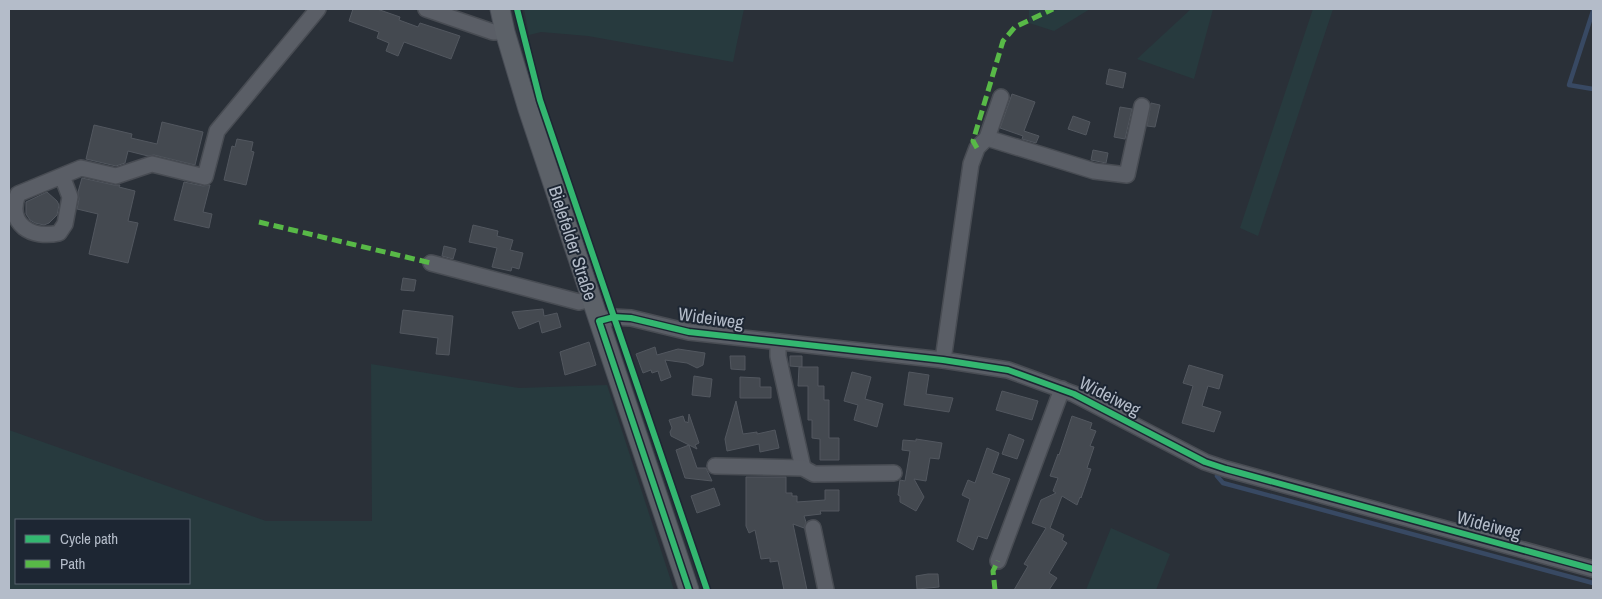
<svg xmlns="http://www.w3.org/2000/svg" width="1602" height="599" viewBox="0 0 1602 599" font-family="'Archivo Narrow',sans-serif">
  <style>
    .green { fill: #273a3e; fill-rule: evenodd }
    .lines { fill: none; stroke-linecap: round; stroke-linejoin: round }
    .stream { stroke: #384963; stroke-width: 4.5 }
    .building { fill: #444950; stroke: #52575f }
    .minor-casing { stroke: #484c53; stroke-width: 18 }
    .major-casing { stroke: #484c55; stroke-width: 21 }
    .minor { stroke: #5a5e66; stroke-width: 15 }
    .major { stroke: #5c6168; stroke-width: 19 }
    .quiet { stroke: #58b947; stroke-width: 5; stroke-dasharray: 10 5; stroke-linecap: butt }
    .cycleway-casing { stroke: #1d2633; stroke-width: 9 }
    .cycleway { stroke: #33b770; stroke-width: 6 }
    .labels { text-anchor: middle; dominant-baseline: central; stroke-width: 4; stroke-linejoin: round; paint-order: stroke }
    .street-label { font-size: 18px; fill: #b4bcc9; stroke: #1d2633 }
  </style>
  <rect width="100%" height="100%" fill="#2a3038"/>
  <g class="green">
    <path d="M524,9h220l-11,53 -145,-26 -47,-4 -12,3z"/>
    <path d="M1029,9h61l-36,22 -25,-8z"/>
    <path d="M1191,9h22l-19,70 -57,-20z"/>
    <path d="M1313,9h20l-75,227 -18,-8z"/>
    <path d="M371,364l148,24 88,-3 67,205h-665v-160l257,91h106zM189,520v63h-173v-63z"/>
    <path d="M1111,528l59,26 -14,36h-70z"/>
  </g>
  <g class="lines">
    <g class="stream">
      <path d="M1593,11l-24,74 24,4"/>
      <path d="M1217,476l6,7 370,100"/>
    </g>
  </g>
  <g class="building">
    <path d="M353,9h24l23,8 -1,3 19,7 2,-4 40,13 -9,23 -47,-17 -6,14 -12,-5 3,-8 -12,-5 2,-6 -30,-11z"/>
    <path d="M1109,69l17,4 -3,15 -17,-4z"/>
    <path d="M1012,94l23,8 -11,29 15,5 -3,7 -14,-4 1,-3 -23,-8z"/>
    <path d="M1151,103l9,2 -5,22 -8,-1z"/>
    <path d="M1120,107l12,2 -7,30 -11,-2z"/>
    <path d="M1073,116l17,6 -4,13 -18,-6z"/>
    <path d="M162,122l41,10 -8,33 -41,-10 -6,1 -20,-5 -3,12 -9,3 -30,-7 8,-34 38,9 -1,4 26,6z"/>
    <path d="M237,139l16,3 -2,9 3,1 -8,33 -22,-5 8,-34 3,1z"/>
    <path d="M1093,150l15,3 -2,10 -15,-3z"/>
    <path d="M82,178l32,7h6l-1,2 16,4 -7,30 10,2 -10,40 -39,-9 9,-40 -21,-5 2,-10 -1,-7z"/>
    <path d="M184,182l19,4 7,-1 -7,27 9,2 -3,14 -35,-8z"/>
    <path d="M47,192l10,9 2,4 -2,10 -8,8 -5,2 -9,-2 -5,-3 -4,-6v-12z"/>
    <path d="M473,225l25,6 -1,5 16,4 -3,10 13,3 -4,16 -7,-2 -1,4 -19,-4 5,-19 -28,-6z"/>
    <path d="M444,246l12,3 -3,10 -11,-3z"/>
    <path d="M403,278l13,2 -2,11 -13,-1z"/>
    <path d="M543,309l1,7 13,-3 4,14 -19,6 -3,-12 -20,8 -7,-17z"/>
    <path d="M403,310l50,6 -4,39 -13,-1 2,-16 -38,-5z"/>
    <path d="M589,342l7,23 -31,10 -5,-23z"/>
    <path d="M655,347l2,8 21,-6 27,4 -2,12 -6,3 -10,-5 -22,-3 6,17 -10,4 -3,-10 -6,2 -1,-3 -8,3 -7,-19z"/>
    <path d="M730,356h15v14l-14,-1z"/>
    <path d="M790,356h12v11l-12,-1z"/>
    <path d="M1189,365l34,10 -4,14 -11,-3 -6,20 19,6 -7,20 -32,-9 11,-37 -10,-3z"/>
    <path d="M799,367h19v19h6v14h5v38h10v22h-19v-21l-8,-1v-18h-4v-34h-10z"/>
    <path d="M852,372l19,5 -6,22 18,5 -6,23 -23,-7 4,-15 -14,-4z"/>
    <path d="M909,372l20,3 -3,19 27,4 -4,14 -45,-7z"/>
    <path d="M694,376l18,3 -2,18 -18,-2z"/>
    <path d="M740,377l20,1v9h11v11h-31z"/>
    <path d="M1002,391l36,10 -6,19 -36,-10z"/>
    <path d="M736,401l7,33 14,-2v2l18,-4 4,18 -19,4 -1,-8 -32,7 -2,-12z"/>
    <path d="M689,414l10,29 -4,2 2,4 -8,-4 8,23h9l6,13 -27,-3 -9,-28 13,-5 -18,-9 -1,-4 2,-4 -3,-8 14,-4 2,6h2l1,1z"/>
    <path d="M1072,416l20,7 -2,6 6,2 -6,15 4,1 -7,21 4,1 -10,29 -1,-1 -3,8 -15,-9 -12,32 14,7 -2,5 5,3 -18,30 8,5 -8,12h-35l14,-24 -4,-2 22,-36 -14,-5 9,-23 15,-7 -3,-2 5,-13 -8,-2 8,-22 1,1z"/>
    <path d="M1009,434l15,6 -7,19 -15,-5z"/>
    <path d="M916,439l26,4 -3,16 -9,-1 -4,23 -12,-2 10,18 -8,14 -16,-9v-6l-2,-1 2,-15 5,1 5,-30 -8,-1 1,-10 13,1z"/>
    <path d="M987,448l12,5 -7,20 18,6 -23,60 -9,-3 -5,14 -16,-9 13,-42 -8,-4 6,-15 7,3z"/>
    <path d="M746,477h40v16h6v3h5v6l28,-2v-10h14v21h-19l1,3 -17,2 2,6 -2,6 -11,-4 14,66h-23l-6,-29 -8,1v-4l-9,1 -6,-29 -6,3 -3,-7z"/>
    <path d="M714,488l6,17 -23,8 -6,-17z"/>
    <path d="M928,574h10l1,13 -22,2 -1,-13z"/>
  </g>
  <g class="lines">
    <g class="minor-casing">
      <g id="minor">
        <path d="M426,9l67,23h12"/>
        <path d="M987,138l107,33 33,4 15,-69"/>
        <path d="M62,176l8,21 -5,27 -6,9c-27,6 -53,-8 -41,-39l63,-26 35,8 36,-12 53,13 12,-46 101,-122"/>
        <path d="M431,263l148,39 13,-3"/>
        <path d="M599,321l15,-4 17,1 58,14 254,28 65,10 66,24 131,68 21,7 367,100"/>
        <path d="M778,342v14l25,112"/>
        <path d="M943,360l28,-196 6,-16 10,-10 14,-41"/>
        <path d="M715,466l88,2 11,6 80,-1"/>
        <path d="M813,528l13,62"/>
        <path d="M998,561l64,-172"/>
      </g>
    </g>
    <g class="major-casing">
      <path id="major" d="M500,9l5,23 23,77 161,481"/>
    </g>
    <use href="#minor" class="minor"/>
    <use href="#major" class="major"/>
    <g class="quiet">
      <path d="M977,148l-4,-7 30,-100 12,-14 38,-18"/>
      <path d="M259,222l172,41"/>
      <path d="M995,590l-2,-19 5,-10"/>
    </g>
    <g class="cycleway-casing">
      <g id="cycleway">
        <path d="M517,9l23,91 167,490"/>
        <path d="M689,590l-90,-269 15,-4 17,1 58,14 254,28 65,10 66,24 131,68 21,7 367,100"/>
      </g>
    </g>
    <use href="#cycleway" class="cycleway"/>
  </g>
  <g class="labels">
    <g class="street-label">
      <text transform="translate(573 243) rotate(72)">Bielefelder Straße</text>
      <text transform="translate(711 318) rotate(8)">Wideiweg</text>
      <text transform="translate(1110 396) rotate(27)">Wideiweg</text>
      <text transform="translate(1489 525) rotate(15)">Wideiweg</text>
    </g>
  </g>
  <rect width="1602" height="599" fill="none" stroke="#b4bcc9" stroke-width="20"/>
  <rect x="15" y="519" width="175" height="65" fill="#1d2633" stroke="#59626f"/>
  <rect x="25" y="535" width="25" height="8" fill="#33b770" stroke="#59626f"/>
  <text x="60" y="544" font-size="15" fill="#b4bcc9">Cycle path</text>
  <rect x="25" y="560" width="25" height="8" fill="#58b947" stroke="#59626f"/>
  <text x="60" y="569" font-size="15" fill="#b4bcc9">Path</text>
</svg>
